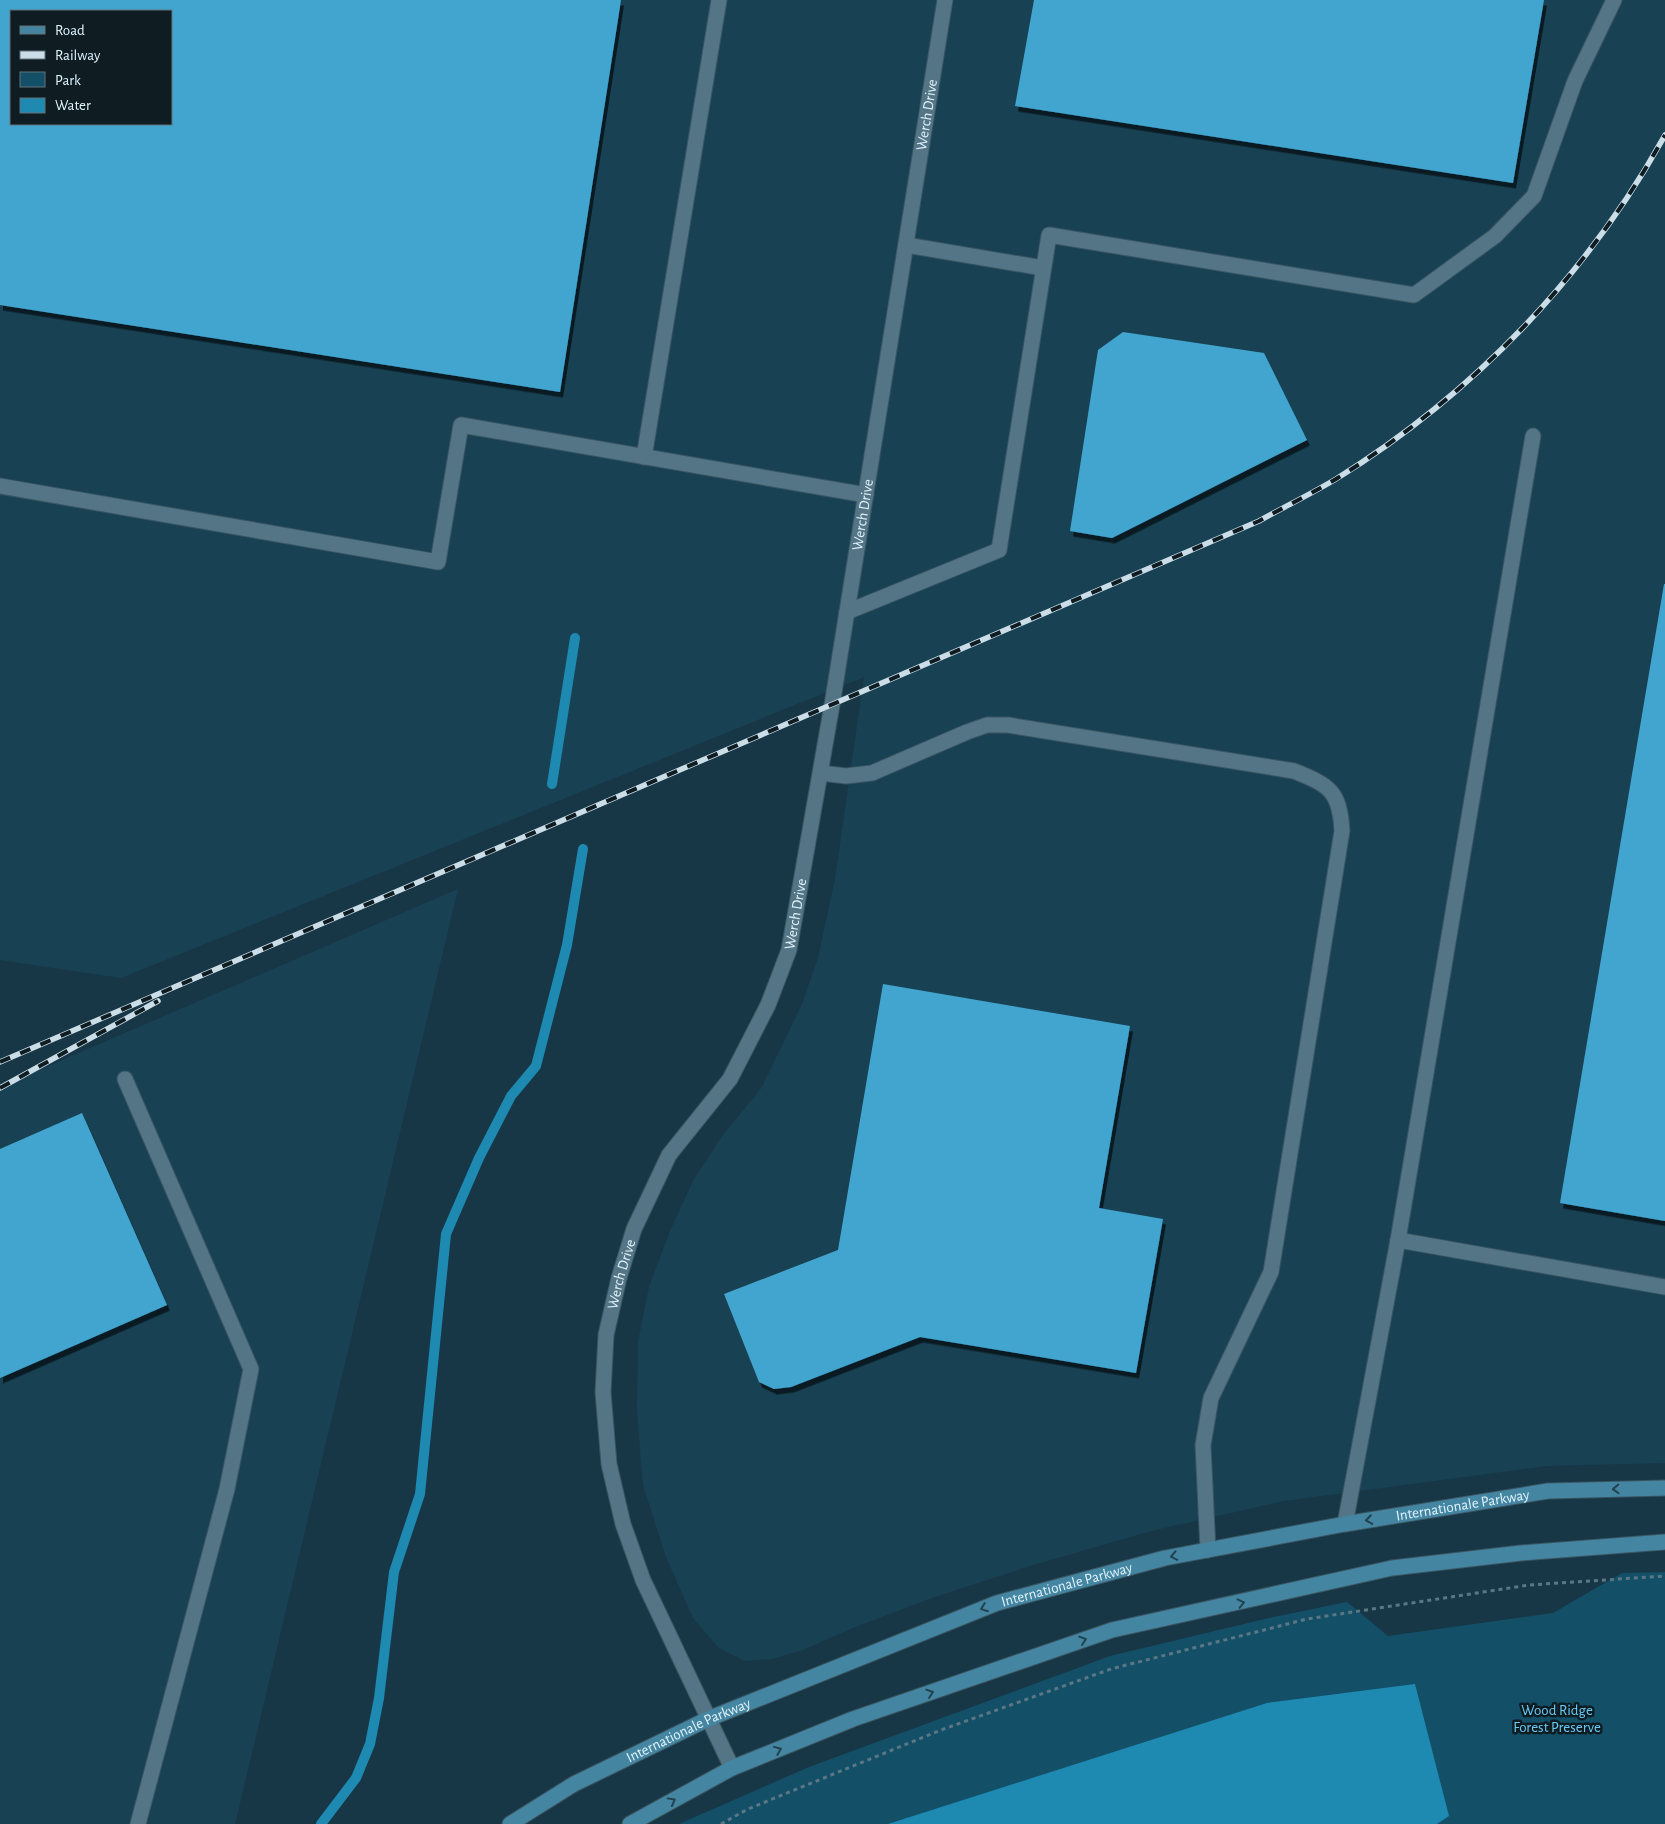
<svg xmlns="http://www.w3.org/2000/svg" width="1665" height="1824" viewBox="0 0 1665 1824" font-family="'Alegreya Sans',sans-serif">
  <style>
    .built { fill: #184254; fill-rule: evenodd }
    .green { fill: #135068 }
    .water { fill: #1e89b1 }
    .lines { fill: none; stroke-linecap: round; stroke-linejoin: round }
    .stream { stroke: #1e89b1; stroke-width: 10 }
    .building { fill: #43a5cf; fill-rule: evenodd; filter: url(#shadow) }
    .lane-casing { stroke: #3a5562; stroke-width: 17 }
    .street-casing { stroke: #3a5562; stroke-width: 17 }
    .secondary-casing { stroke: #3a5562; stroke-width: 17 }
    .path { stroke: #5c7784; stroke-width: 3; stroke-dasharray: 4 4; stroke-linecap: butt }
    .lane { stroke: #547586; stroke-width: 15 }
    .street { stroke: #547586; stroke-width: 15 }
    .secondary { stroke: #4486a2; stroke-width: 15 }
    .rail-casing { stroke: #cbdee8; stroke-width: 5.5 }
    .rail { stroke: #0f1d23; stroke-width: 4; stroke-dasharray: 11; stroke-linecap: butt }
    .oneway { stroke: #22424f }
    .labels { text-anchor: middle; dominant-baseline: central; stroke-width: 5; stroke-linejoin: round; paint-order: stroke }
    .street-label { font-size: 15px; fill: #e1f3fc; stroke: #0f1d23 }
    .park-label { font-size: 15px; fill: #69cbf7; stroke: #0f1d23 }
  </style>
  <defs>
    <filter id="shadow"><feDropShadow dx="3" dy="5.5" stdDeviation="0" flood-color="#0009"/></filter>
  </defs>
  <rect width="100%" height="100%" fill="#173746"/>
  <g class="built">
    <path d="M0,0h1665v1463l-118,3 -263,35 -133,30 -121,35 -101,33 -76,29 -50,22 -31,9 -27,2 -26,-13 -26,-30 -27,-61 -23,-72 -6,-73 1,-70 11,-55 21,-56 23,-50 30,-46 39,-48 40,-83 16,-46 17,-79 29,-202 -743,301 -121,-18zM11,11h160v113h-160z"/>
    <path d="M458,889l-223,935h-235v-737z"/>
  </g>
  <path class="green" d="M1665,1572v252h-986l130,-57 301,-111 159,-38 78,-16 41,34 165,-23 69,-40z"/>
  <path class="water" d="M1415,1684l34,132 -12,8h-549l379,-121z"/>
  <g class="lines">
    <g class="stream">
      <path d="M552,784l23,-146"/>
      <path d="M321,1824l35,-46 14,-34 9,-46 15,-126 26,-78 26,-260 33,-76 32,-62 25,-30 31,-121 16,-96"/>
    </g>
  </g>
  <g class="building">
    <path d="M0,0h621l-61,392 -560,-87zM11,11h160v113h-160z"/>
    <path d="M1034,0h510l-31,183 -498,-77z"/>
    <path d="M1123,332l141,21 43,87 -195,98 -42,-7 28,-181z"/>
    <path d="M1664,584h1v637l-105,-18z"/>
    <path d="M883,984l247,42 -31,182 64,11 -27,154 -216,-36 -129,50 -17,2 -15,-7 -35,-88 114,-44z"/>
    <path d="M82,1113l85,192 -167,73v-229z"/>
  </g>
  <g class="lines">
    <g class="lane-casing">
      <g id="lane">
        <path d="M906,245l137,23"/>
        <path d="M1533,436l-135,804 267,47"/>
        <path d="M644,457l75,-457"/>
        <path d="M0,486l438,76 23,-137 405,70"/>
        <path d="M847,612l152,-62 50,-315 365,60 81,-59 39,-40 41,-115 39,-81"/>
        <path d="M821,773l25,3 26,-3 95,-41 20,-7h21l286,46c35,14 46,20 48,60l-71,441 -60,126 -8,47 5,105"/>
        <path d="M125,1079l126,290 -24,120 -89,335"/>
        <path d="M1345,1524l53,-284"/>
      </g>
    </g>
    <g class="street-casing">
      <g id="street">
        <path id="s1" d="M732,1768l-89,-188 -20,-56 -14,-60 -6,-72 3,-57 13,-57 15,-49 35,-74 61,-76 38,-74 21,-55 43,-245 113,-705"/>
      </g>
    </g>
    <g class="secondary-casing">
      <g id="secondary">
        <path id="s2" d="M510,1824l64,-40 134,-65 289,-116 168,-45 180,-34 203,-33 117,-3"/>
        <path d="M630,1824l102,-56 121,-49 259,-89 280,-62 129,-15 144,-11"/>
      </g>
    </g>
    <path class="path" d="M721,1824l27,-15 193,-79 170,-61 196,-50 222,-34 136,-9"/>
    <use href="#lane" class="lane"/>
    <use href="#street" class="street"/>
    <use href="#secondary" class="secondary"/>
    <g class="rail-casing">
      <g id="rail">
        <path d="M0,1062l1259,-541c25,-14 52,-27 77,-42 137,-85 251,-203 329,-344"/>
        <path d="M0,1088l158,-87"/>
      </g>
    </g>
    <use href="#rail" class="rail"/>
  </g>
  <defs><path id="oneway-chevron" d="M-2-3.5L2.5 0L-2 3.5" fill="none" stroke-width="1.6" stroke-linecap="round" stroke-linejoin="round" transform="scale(1.25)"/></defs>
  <g class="oneway">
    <use href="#oneway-chevron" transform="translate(1616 1489) rotate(178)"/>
    <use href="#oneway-chevron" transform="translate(1369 1520) rotate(171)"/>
    <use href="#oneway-chevron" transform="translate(1174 1556) rotate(169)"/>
    <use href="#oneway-chevron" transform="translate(1241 1603) rotate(-13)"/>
    <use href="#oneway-chevron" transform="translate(984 1608) rotate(159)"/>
    <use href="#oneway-chevron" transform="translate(1083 1640) rotate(-19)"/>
    <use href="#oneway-chevron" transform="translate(930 1693) rotate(-19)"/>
    <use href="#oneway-chevron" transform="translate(778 1750) rotate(-22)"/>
    <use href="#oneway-chevron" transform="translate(672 1801) rotate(-29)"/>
  </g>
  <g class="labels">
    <g class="street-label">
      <text stroke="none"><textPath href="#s1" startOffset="1736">Werch Drive</textPath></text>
      <text stroke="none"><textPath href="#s1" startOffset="1331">Werch Drive</textPath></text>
      <text stroke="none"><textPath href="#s1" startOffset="926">Werch Drive</textPath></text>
      <text stroke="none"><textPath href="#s1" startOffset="521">Werch Drive</textPath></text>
      <text stroke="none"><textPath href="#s2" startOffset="1012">Internationale Parkway</textPath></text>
      <text stroke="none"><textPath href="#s2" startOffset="608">Internationale Parkway</textPath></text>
      <text stroke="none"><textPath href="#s2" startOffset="202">Internationale Parkway</textPath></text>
    </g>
    <g class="park-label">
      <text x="1557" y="1710">Wood Ridge<tspan x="1557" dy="17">Forest Preserve</tspan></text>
    </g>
  </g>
  <rect x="10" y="10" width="162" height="115" fill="#0f1d23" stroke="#63737a"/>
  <rect x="20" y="26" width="25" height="8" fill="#4486a2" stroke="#63737a"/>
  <text x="55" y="35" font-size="15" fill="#e1f3fc">Road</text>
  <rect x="20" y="51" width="25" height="8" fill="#cbdee8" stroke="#63737a"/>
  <text x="55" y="60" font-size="15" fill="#e1f3fc">Railway</text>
  <rect x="20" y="72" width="25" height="15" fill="#135068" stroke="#63737a"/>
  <text x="55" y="85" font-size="15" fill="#e1f3fc">Park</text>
  <rect x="20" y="98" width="25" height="15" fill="#1e89b1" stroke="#63737a"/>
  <text x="55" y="110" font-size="15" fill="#e1f3fc">Water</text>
</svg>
